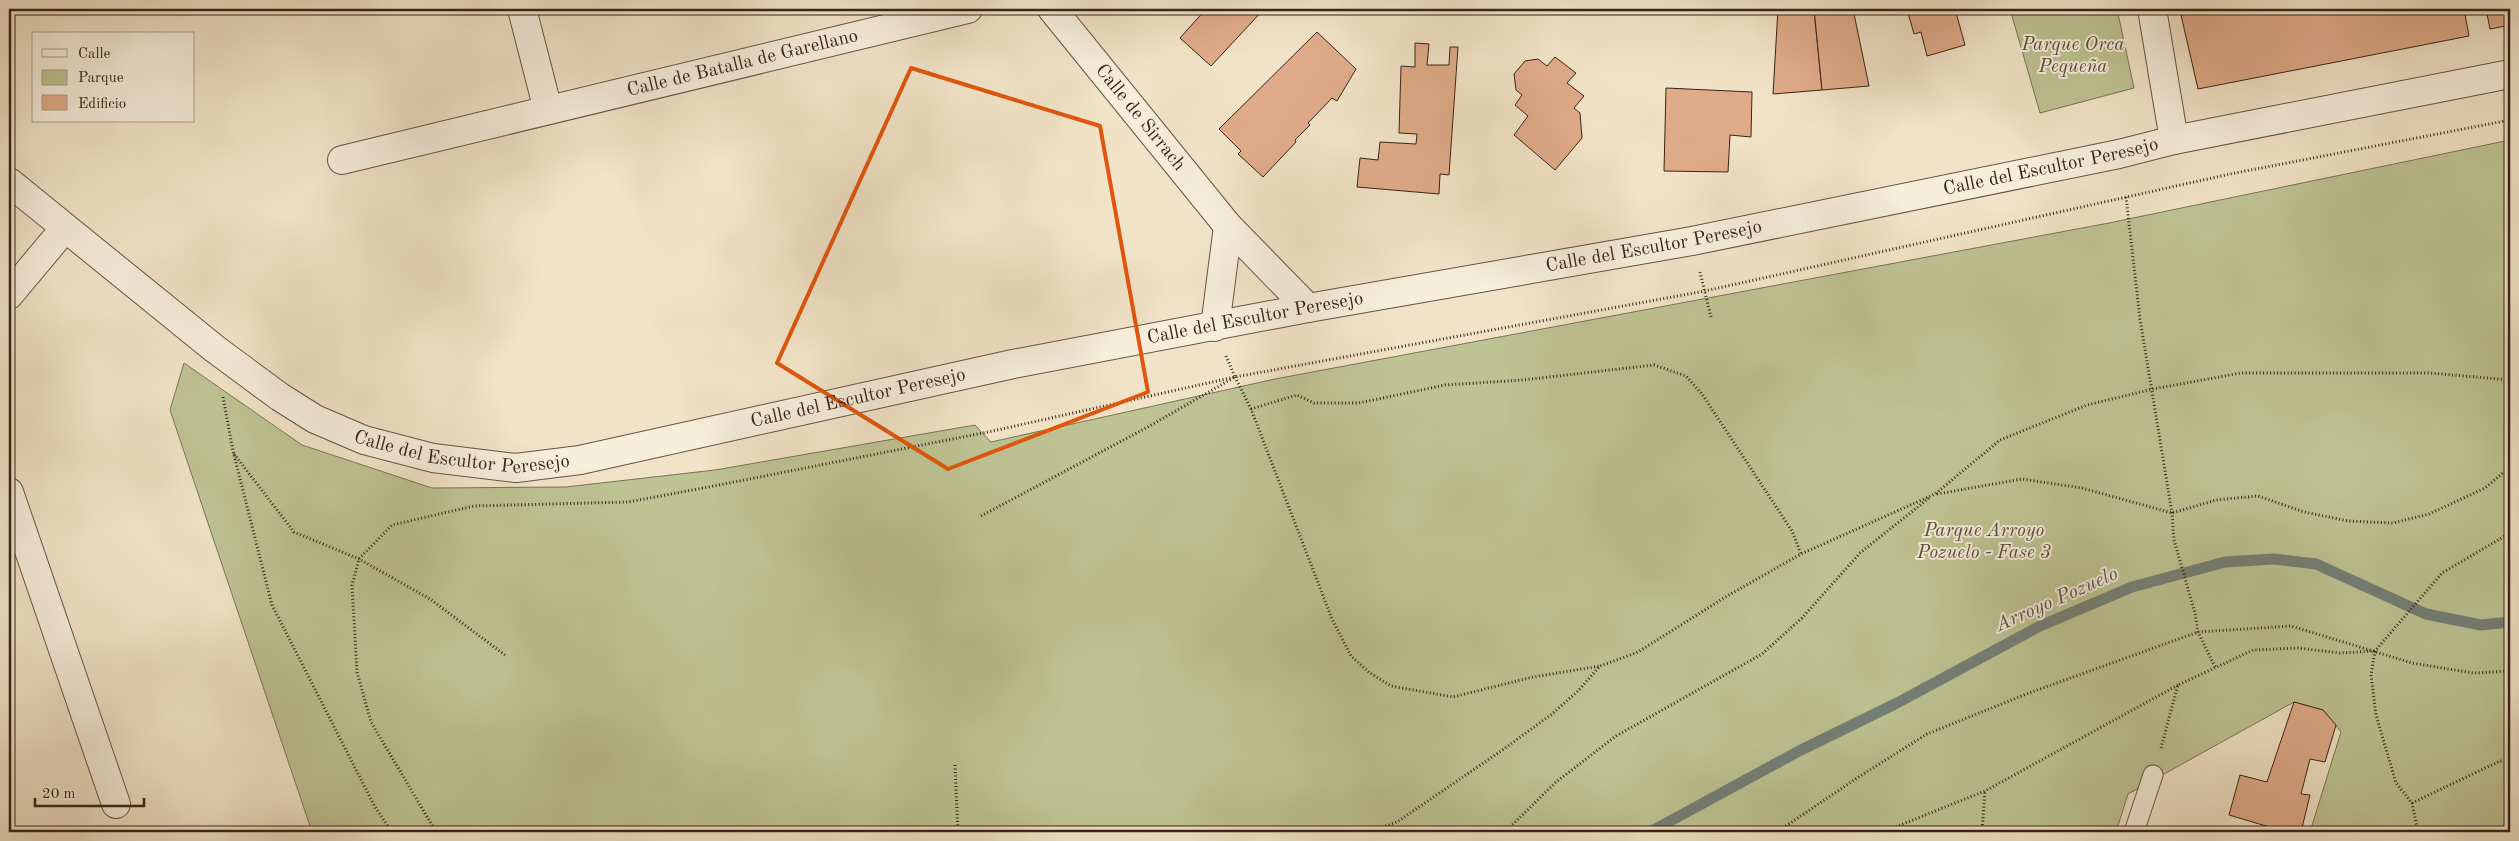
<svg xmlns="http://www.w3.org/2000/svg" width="2519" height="841" viewBox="0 0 2519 841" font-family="'Old Standard TT',serif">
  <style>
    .green { fill: #bec393; stroke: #7a7456 }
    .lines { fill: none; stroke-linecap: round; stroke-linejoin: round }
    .stream { stroke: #738077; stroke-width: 11 }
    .building { fill: #e0ab89; stroke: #372418 }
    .lane-casing { stroke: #665444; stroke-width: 21 }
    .street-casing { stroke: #665444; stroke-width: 30 }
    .path { stroke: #372418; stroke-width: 3; stroke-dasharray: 1 2.5; stroke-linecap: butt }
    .lane { stroke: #f6eddb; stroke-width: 19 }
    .street { stroke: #f6eddb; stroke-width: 28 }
    .marked { fill: none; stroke: #df560d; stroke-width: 4; stroke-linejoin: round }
    .labels { text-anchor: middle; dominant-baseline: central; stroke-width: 4; stroke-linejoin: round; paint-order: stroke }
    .park-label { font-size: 19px; font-style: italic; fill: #594c37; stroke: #f6eddb }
    .street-label { font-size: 19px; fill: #372418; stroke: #f6eddb }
    .water-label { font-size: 20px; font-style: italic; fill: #555247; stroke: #f6eddb }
  </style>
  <rect width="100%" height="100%" fill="#f1e3c7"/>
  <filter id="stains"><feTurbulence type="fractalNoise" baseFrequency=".004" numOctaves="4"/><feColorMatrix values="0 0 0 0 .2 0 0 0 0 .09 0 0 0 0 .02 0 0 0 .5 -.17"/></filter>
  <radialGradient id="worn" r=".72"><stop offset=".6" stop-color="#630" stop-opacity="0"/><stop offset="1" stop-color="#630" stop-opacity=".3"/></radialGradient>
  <g class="green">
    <path d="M2010,9h107l17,79 -94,25z"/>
    <path d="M2510,140v692h-200l31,-100 -18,-22 -29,-8 -166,92 -12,38h-1804l-142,-422 14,-47 118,82 130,43 134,-1 149,-17 260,-45 16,17 284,-63 834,-156z"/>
  </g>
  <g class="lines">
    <path class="stream" d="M1650,832l149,-81 98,-48 143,-77 92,-39 93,-25 49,-3 42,5 110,50 55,11 29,-3"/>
  </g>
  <g class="building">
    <path d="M1206,9h58l-53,57 -31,-28z"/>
    <path d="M1778,9h36l8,81 -49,4z"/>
    <path d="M1814,9h39l16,77 -47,4z"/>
    <path d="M1907,9h48l10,36 -38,11 -6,-24 -7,2z"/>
    <path d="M2212,9h252l5,27 -271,53 -17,-74z"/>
    <path d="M2486,9h24v16l-20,4z"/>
    <path d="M1317,32l39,37 -19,32 -5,-3 -24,25 2,2 -15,15 1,2 -33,35 -25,-23 3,-3 -22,-22z"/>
    <path d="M1415,43l14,1 -2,21h22l1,-18h8l-9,128 -9,-1 -1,20 -82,-7 3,-29 18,2 2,-18 36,2 1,-10 -18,-1 2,-67 14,1z"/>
    <path d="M1555,57l21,16 -9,10 17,13 -10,12 6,5 2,25 -27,32 -41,-35 14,-19 -13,-11 7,-10 -6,-5 -2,-16 11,-13 13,-2 9,7z"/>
    <path d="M1666,88l86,4 -1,45 -21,-2 -2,37 -64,-1z"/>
    <path d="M2294,702l29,8 13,15 -11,37 -15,-3 -9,35 9,1 -9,37h-15l-57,-17 11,-40 27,7z"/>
  </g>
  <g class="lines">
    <g class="lane-casing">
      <path id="lane" d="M2134,832l19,-57"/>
    </g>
    <g class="street-casing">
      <g id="street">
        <path d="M522,9l26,101"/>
        <path id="s1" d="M1052,9l176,217 80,82"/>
        <path d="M2152,9l22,131"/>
        <path id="s2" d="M342,160l626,-151"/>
        <path id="s3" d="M9,182l206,167 65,48 35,22 49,21 69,18 83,10 64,-8 433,-96 295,-56 384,-67 427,-87 55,-14 336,-66"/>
        <path d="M9,295l56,-67"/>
        <path d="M1215,327l13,-101"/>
        <path d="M9,492l107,312"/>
      </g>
    </g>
    <g class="path">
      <path d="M2126,197l14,122 32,194 2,27 21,73 3,19 18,37"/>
      <path d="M1700,272l11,45"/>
      <path d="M1235,377l16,32 81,210 19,37 19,17 21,13 62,11 80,-20 67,-11"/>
      <path d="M223,397l10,54 39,154 103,202 17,25"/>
      <path d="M1251,409l46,-14 17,8h45l86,-18 78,-5 131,-15 32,11 16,18 90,137 9,23"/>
      <path d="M234,454l60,78 65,27 71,40 75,56"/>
      <path d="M1937,494l85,-15 60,9 90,25 44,-13 42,-4 46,16 44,9 45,2 36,-9 56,-26 25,-21"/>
      <path d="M981,516l165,-88 89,-51 -9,-21"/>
      <path d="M2375,651l-4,24 5,40 20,68 16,20 6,29"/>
      <path d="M2161,748l17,-63 75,-35 45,-2 42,5 35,-2 67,-78 68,-40"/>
      <path d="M955,765l3,67"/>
      <path d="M2412,803l88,-42h10"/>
      <path d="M436,832l-65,-110 -14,-50 -5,-87 7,-26 33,-34 82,-19 154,-4 91,-17 269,-53 247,-55 470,-86 525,-117 280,-54"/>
      <path d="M1369,832l28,-10 104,-71 51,-37 26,-23 22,-25 38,-14 89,-56 74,-42 134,-60 65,-54 87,-35 66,-16 88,-16h189l80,7"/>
      <path d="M1505,832l51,-50 60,-46 146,-82 40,-36 58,-65 69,-55"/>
      <path d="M1777,832l83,-56 67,-42 102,-41 169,-61 93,-6 121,37 61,10 37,-2"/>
      <path d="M1883,832l102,-41 193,-106"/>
      <path d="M1982,832l3,-41"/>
    </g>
    <use href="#lane" class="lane"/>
    <use href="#street" class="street"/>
  </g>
  <path class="marked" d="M911,68l189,58 48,266 -200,77 -171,-106z"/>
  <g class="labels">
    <g class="park-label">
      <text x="2073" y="45">Parque Orca<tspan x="2073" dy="22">Pequeña</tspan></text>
      <text x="1984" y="531">Parque Arroyo<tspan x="1984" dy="22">Pozuelo - Fase 3</tspan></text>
    </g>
    <g class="street-label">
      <text stroke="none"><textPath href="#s2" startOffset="412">Calle de Batalla de Garellano</textPath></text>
      <text stroke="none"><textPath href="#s1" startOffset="140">Calle de Sirrach</textPath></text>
      <text stroke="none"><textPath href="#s3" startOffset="2160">Calle del Escultor Peresejo</textPath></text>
      <text stroke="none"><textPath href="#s3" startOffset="1755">Calle del Escultor Peresejo</textPath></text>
      <text stroke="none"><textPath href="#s3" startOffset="1350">Calle del Escultor Peresejo</textPath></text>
      <text stroke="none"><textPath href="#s3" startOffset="945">Calle del Escultor Peresejo</textPath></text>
      <text stroke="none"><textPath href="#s3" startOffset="540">Calle del Escultor Peresejo</textPath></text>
    </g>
    <g class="water-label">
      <text transform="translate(2057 600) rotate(-24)">Arroyo Pozuelo</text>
    </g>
  </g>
  <rect width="2519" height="841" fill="none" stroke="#f1e3c7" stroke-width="30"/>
  <rect x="10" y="10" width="2499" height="821" fill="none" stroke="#372418" stroke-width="2.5"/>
  <rect x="15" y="15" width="2489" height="811" fill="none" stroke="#372418"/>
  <rect x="32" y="32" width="162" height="90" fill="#f6eddb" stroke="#aa9d8d"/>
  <rect x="42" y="49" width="25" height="8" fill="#f6eddb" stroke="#aa9d8d"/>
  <text x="78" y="58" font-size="15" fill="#372418">Calle</text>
  <rect x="42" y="70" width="25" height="15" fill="#bec393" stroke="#aa9d8d"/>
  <text x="78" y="82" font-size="15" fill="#372418">Parque</text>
  <rect x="42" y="95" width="25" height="15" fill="#e0ab89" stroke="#aa9d8d"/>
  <text x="78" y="108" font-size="15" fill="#372418">Edificio</text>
  <path d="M35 798v8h109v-8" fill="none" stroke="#372418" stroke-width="2.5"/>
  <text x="42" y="798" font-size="15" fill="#372418" stroke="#f6eddb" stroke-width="4" paint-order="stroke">20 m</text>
  <rect width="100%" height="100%" filter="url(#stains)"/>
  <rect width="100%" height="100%" fill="url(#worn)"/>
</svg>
